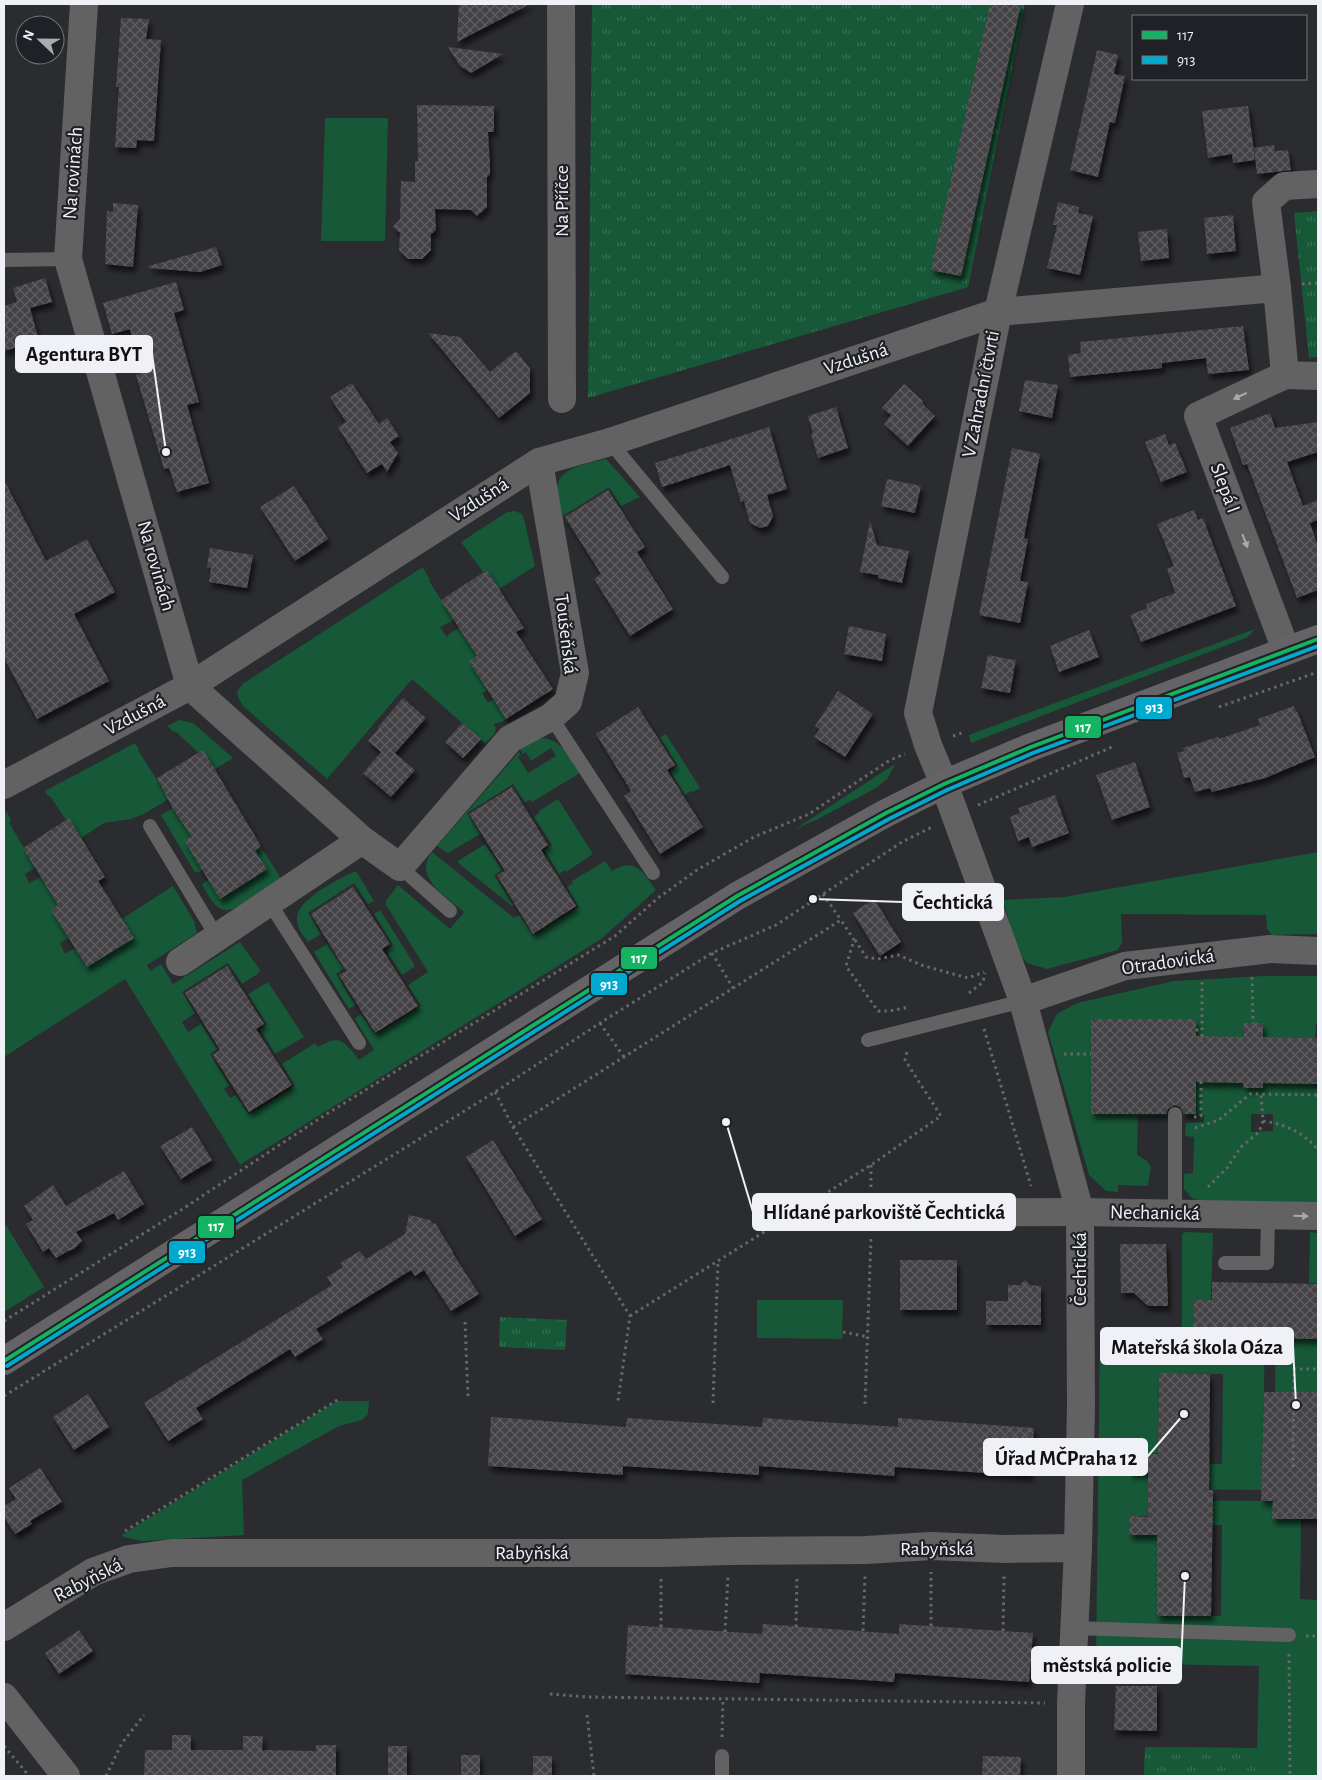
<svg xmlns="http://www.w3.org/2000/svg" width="1322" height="1780" viewBox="0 0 1322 1780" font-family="'Alegreya Sans',sans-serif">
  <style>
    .grass { fill: #165838; fill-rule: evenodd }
    .park { fill: url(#park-tufts) }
    .building { fill: url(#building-cross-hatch); filter: url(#shadow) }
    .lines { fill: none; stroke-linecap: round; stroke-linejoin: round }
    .path { stroke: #676868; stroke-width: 3; stroke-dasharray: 2.5 4; stroke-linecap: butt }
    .service { stroke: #626262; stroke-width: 14 }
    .minor { stroke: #626262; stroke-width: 28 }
    .secondary { stroke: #656365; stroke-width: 28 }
    .bus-1-casing { stroke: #1f2127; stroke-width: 8 }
    .bus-2-casing { stroke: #1f2127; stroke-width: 8 }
    .bus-1 { stroke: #13b361; stroke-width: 4 }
    .bus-2 { stroke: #00a9ce; stroke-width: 4 }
    .oneway { fill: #a9aaac }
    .labels { text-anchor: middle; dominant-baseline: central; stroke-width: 4.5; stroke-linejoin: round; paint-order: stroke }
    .street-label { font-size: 20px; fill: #f0f1f6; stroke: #1f2127 }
    .leader { fill: none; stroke: #f0f1f6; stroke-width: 2 }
    .callout-dot { fill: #f0f1f6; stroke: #1f2127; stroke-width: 2 }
    .callout { fill: #f0f1f6; stroke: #f0f1f6; stroke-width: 2 }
    .callout-label { font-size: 21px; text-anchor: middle; font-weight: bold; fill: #111 }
    .line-badge { stroke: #1f2127; stroke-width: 2 }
    .badge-label { font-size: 14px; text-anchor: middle; font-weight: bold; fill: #fff }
  </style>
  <defs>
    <pattern id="park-tufts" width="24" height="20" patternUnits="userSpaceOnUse" patternTransform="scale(1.25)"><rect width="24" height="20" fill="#165838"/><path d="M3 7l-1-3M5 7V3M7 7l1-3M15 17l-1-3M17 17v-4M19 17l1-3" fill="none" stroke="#387055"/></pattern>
    <pattern id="building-cross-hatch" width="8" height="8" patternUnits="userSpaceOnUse" patternTransform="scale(1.25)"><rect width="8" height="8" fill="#454346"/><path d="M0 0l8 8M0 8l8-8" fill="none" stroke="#605f61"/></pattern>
    <filter id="shadow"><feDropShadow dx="3" dy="5.5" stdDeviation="2.5" flood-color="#0009"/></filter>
  </defs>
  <rect width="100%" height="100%" fill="#2b2c2f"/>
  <g class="grass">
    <path d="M325,118h63l-3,123h-64z"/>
    <path d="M606,459l34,38 -19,9 -12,-19 -46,29c-2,-8 -6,-19 -6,-28 1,-21 33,-25 49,-29z"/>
    <path d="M515,511l7,3 2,5 11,47 -36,23 -12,-19 -4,2 -22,-30 46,-30z"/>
    <path d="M423,567l7,13 -1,1 25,39 -14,7 7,10 1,-2 11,-7 18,28 11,34 -6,3 6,10 5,-4 13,20 -5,3 -8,2 3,4 -1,5 -10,10 -73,-64 -85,100 -84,-73 -5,-9 -1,-6 7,-8z"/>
    <path d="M1255,629l-7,8 -277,106 -2,-8z"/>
    <path d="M179,720l14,3 40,35 -18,11 -16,-16 -24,-22 -1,1 -7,-6z"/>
    <path d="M666,734l34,54 -7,4 -2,-1 -6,4 -15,-24 8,-5 -18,-29z"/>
    <path d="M543,738c20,3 26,19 37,35l-48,29 -2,-3 -5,4 -12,-19 -46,29 13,21 -32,19 -11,-7 82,-94 2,3 -3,2 10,16 28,-17 -5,-8 -20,13 -5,-9 -3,2 -3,-4c7,-8 13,-10 23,-12z"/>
    <path d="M135,743l4,6 -1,1 31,49 -25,15 -13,5 -27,4 -23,15 -12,-18h-3l-16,-24h-2l-3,-5z"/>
    <path d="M895,764l-7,14 -12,10 -60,32 -21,9z"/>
    <path d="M558,799l35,55 -27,18 -1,-2 -6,4 -15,-24 8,-5 -18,-28 5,-4v-2z"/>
    <path d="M174,807l18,30 -7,4 18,29 -5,3 -4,-2 -33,-56z"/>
    <path d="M6,811l5,9 -2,2 26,46 -10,6 4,9 12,-6 17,28 11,33 -9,5 5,11 10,-6 12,19 47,-29 -12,-19 51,-33 21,35 3,12 -50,32 3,6 11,-7 12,20 67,-42 20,28 -1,3 -17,11 -14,-21 -46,29 13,21 -13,9 6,10 13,-8 16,25 -7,5 19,31 -5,4 6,9 6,-3 13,20 46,-29 -13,-22 33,-21 3,4c23,-14 27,-5 41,13l15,-10 -19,-31 6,-5 14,21 46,-29 -13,-21 20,-13 -42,-67v-4l12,-16 52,44 14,-17c-17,-15 -52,-34 -32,-60l82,66 6,-3 13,21 46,-29 -12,-20 6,-4 -1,-2 33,-20 7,10c24,-14 30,0 44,19l-55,49 -361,226 -115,-186 -121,78v-245z"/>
    <path d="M485,844l17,26 -8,5 20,31h-2l-54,-43v-2z"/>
    <path d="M261,847l21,33 -47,28c-18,8 -25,-10 -33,-24l7,-4 12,19 46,-30 -12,-18z"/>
    <path d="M1318,852v82l-46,1 -5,-6 -1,-14 -145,-1 1,28 -4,8 -71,19 -20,-6 -9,-11 -15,-52 61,-3z"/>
    <path d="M356,871l18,30 -6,3 -14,-21 -46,30 13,21 -13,8c-5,-7 -12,-15 -11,-24 0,-19 43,-40 59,-47z"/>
    <path d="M380,910l34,54v3l-12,8 -16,-25 7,-5 -19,-31z"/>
    <path d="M327,944l17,25 -8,5 19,31 -6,4 -35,-57z"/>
    <path d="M1263,976h55v47l-2,1 -1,14 -52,-1v-14h-19v14h-27l-21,5v-23h-105v95h105v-34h21v3h26l1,5h18l1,-5 52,1v4l3,1v115l-112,-1 -14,-5 -8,-9v-15l9,-1 1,-36 -9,-1 1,-13 18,-1v-7l-66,1 -1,39 9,5 5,6 -3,20 -30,-1v7l-12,-1 -17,-16 -41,-143 9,-18 20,-11 97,-22zM1251,1114h22v17l-22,1z"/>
    <path d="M268,982l36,55 -29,17 -15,-25 7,-5 -19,-30z"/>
    <path d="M4,1222l40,65 -40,25z"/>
    <path d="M1185,1232l28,1 -2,67h-17v36l71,1 -3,153 -104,-1v-25h64l1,-90 -64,-1 -1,80h-28v20h18v43h-18v19h28l4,80 59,1 1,-91h-64l-1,-25 116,1 28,18 -1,80 18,1v176h-174l1,-29 112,1 2,-82 -163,-3 4,-329 82,2v-102z"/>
    <path d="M1310,1232l8,1v50h-9z"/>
    <path d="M757,1300h86l-1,39 -85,-1z"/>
    <path d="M1276,1338h42v54h-15l-30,98z"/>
    <path d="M337,1401h32l-1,13 -6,6 -23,6 -97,54 2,55 -101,6 -20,-4 -1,-2z"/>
  </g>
  <g class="park">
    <path d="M592,4h433l-57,283 -380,111z"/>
    <path d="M1318,211v146l-9,1 -15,-145z"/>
    <path d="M500,1317l67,3 -2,30 -66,-3z"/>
    <path d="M1145,1747l112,1v28h-113z"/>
  </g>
  <g class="building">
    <path d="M459,4h71l-73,38z"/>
    <path d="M990,4h31l-60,272 -30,-6z"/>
    <path d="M121,18l28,1 -3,20 15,1 -7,101 -17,-1 -1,8 -21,-1 4,-60h-3z"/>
    <path d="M448,47l55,7 -32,19 -11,-7z"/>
    <path d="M1097,50l21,5 -4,19 11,2 -10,47 -5,-1 -12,55 -28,-7z"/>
    <path d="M417,105l77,1v26h-6l2,33v9l-3,3v30l-10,9 -6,-6 -36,-1 1,21 -5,4v16l-9,9h-14l-9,-9 1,-17 -7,-6 7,-8 1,-38 14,1v-21h3z"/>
    <path d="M1248,106l7,54 -22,3 -1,-9 -24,4 -6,-47z"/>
    <path d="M1274,145l1,6 13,-1 3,20 -34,4 -3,-26z"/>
    <path d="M1058,202l21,5 -1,6 15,3 -13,59 -33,-7 10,-43h-4z"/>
    <path d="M113,203l25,2 -5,62 -28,-3 2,-53 6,1z"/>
    <path d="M1233,215l3,36 -29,3 -3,-36z"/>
    <path d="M1167,229l2,29 -28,3 -3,-29z"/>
    <path d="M216,247l6,18 -22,7 -51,-4v-2z"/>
    <path d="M45,278l7,24 -22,6 9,33 -35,10v-45l13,-4 -4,-14z"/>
    <path d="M176,282l8,28 -10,3 25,89 -12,3 22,78 -32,9 -8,-24 -5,1 -28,-94 5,-2 -11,-44 -18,5 -9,-31z"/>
    <path d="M1243,326l6,44 -41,4 -2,-16 -44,5v5l-92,9 -2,-22 13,-2 -1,-11z"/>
    <path d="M428,333l32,4 30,35 26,-21 14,17v25l-31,25z"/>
    <path d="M1025,380l33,5 -6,33 -33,-7z"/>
    <path d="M352,383l27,41 8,-6 12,18 -9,6 8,11 -11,19 -5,-8 -15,9 -29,-46 8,-5 -16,-25z"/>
    <path d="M904,384l19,17 -1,2 13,13 -27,30 -24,-22 7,-9 -9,-7z"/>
    <path d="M836,407l12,41 -30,10 -7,-24 2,-1 -5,-17z"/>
    <path d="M1270,413l5,15 43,-6v30l-31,10 16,44 15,-6v20l-8,3 8,24v43l-21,8 -50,-134 -4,1 -13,-37z"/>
    <path d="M769,427l18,62 -20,6 6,21 -5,10 -8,2 -10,-5 -6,-22 -3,1 -11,-37 -68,22 -7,-24z"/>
    <path d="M1165,434l4,11 6,-2 12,29 -26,10 -16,-40z"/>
    <path d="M1012,448l28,6 -16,84 4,1 -8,42 8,1 -8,41 -41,-8z"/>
    <path d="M887,479l34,7 -6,27 -34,-7z"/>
    <path d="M4,480l42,81 41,-22 28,53 -41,22 35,67 -72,38 -33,-61z"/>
    <path d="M294,486l34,53 -33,22 -35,-54z"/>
    <path d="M608,490l37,57 -8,5 36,57 -43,27 -36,-57 7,-5 -36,-57z"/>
    <path d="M1194,510l4,10 5,-2 33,88 -95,36 -11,-27 17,-7 -1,-4 29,-11 -8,-24 7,-3 -17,-42z"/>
    <path d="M870,521l7,24 32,6 -7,32 -24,-5v-3l-18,-3z"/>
    <path d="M210,548l43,7 -6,33 -38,-6 2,-14 -4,-1z"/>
    <path d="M487,570l37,58 -8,4 37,57 -47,30 -37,-58 8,-5 -36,-56z"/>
    <path d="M849,626l37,8 -4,27 -38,-7z"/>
    <path d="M1089,630l10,27 -40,15 -9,-26z"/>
    <path d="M988,655l25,5 3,-1 -6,34 -29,-5z"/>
    <path d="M838,691l35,23 -28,43 -31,-20 6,-8 -5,-3z"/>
    <path d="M403,698l23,20 -31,35 20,17 -24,27 -28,-24 18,-21 -13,-11 11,-13 -1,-1z"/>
    <path d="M1294,706l2,6 1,-1 18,46 -50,21 -53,14 -2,-4 -15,4 -5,-15 -6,1 -7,-25 7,-2 -1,-3 35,-11 1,2 41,-14 -2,-6z"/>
    <path d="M638,707l37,58 -8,5 36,57 -43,27 -36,-58 7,-5 -35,-57z"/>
    <path d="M462,723l19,16 -18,19 -18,-16z"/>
    <path d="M203,750l58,96 -6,5 12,18 -47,30 -36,-59 8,-3 -20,-30 -15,-29z"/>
    <path d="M1135,762l15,45 -38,13 -16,-45z"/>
    <path d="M512,787l36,58 -7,5 35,56 -43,28 -36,-59 8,-4 -36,-57z"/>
    <path d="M1055,795l14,38 -37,14 -3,-10 -11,4 -8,-24 10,-4 -2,-5z"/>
    <path d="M69,818l36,59 -7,4 36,57 -47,29 -36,-57 7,-5 -35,-57z"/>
    <path d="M353,887l37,57 -8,5 36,57 -43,27 -36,-58 7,-4 -35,-57z"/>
    <path d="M874,899l27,43 -21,14 -27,-43z"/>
    <path d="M227,966l37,58 -8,5 36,56 -43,27 -36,-57 7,-5 -35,-57z"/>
    <path d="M1091,1019h105v17l48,1v-14h19v14l55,1v46l-55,-1v5h-19l-1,-5 -47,-1v32h-12l-4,-7 -5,-2 -7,4 -2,5h-75z"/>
    <path d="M192,1127l20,33 -31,19 -21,-33z"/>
    <path d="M493,1140l49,79 -27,17 -49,-79z"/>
    <path d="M124,1171l20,33 -26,16 -4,-7 -38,19 6,9 -8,8 -6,2 -12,7 -7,-10 -6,4 -17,-28 7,-4 -9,-14 29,-21 13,21z"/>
    <path d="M409,1215l21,5 3,4 2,-1 18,29h-1l27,42 -28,17 -27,-41 -9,6 -4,-6 -95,59 7,10 -28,18 -5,-8 -94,59 7,11 -35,22 -24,-38 188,-118 -5,-8 16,-10 -3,-4 20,-12 6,8 39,-25z"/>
    <path d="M1120,1244h46l2,62h-20l-14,-13h-13z"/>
    <rect x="900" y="1260" width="57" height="50"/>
    <path d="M1025,1280l5,5 11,1v39h-55v-24h22v-16h12z"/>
    <path d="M1212,1282l106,2v55l-125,-2 1,-37h18z"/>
    <path d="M1159,1373l51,1 -1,116h4l-2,126h-54v-81h-28l1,-19 18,1v-44h-18v-20l28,1z"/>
    <path d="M1264,1392h54v127h-46l1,-18h-12z"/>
    <path d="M88,1394l21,33 -35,23 -21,-33z"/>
    <path d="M491,1417l135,10 1,-9 135,9 1,-9 135,9v-9l136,10 -4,48 -135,-9 -1,9 -135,-10v9l-136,-9v9l-135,-9z"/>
    <path d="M40,1468l22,34 -32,19 2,3 -17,10 -11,-17v-11l12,-7 -7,-11z"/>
    <path d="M763,1624l136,10v-10l134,9 -4,49 -134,-9 -1,9 -134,-9 -1,10 -134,-9 3,-49 134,9z"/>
    <path d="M79,1630l14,21 -34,23 -14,-21z"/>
    <path d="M1116,1686h41v45l-43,-1z"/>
    <path d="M172,1735h19v15h52v-14h20l-1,14 54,1v-6h20v31h-192l1,-26h27z"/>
    <rect x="388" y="1746" width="19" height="30"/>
    <rect x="461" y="1755" width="19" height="21"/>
    <rect x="533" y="1756" width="19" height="20"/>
    <path d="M983,1756l38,1 -1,19h-38z"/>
  </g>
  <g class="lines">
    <g class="path">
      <path d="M1302,284l16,-1"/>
      <path d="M1219,707l99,-35"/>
      <path d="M953,736l9,-3"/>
      <path d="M978,805l134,-58"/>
      <path d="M823,894l18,26"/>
      <path d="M855,940l11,17 12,2 20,-4 26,11 44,12 16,-6"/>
      <path d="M712,953l21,35"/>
      <path d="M1252,977l1,46"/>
      <path d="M1202,982v59"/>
      <path d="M969,993l14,-11 2,-9"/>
      <path d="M600,1023l24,34"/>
      <path d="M984,1029l47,157"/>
      <path d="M1196,1030h6"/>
      <path d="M1064,1054h27"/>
      <path d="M495,1092l18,35 117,189 -12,85"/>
      <path d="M1194,1117l7,-1v-36"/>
      <path d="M1263,1121c22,3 40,11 55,29"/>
      <path d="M513,1127l328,-207 13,20 -8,26 32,45h11l21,-4"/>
      <path d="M1195,1128l24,-8 31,-26 68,1"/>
      <path d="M871,1165v24"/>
      <path d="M1208,1187l19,-19 14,-21 18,-15 4,-11 -2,-27"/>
      <path d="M630,1316l241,-151 70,-49 -36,-56 2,-9"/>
      <path d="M4,1321l177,-111 144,-95 290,-179 43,-38 39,-28 57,-33 55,-23 81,-54 15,-6"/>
      <path d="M465,1322l3,75"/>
      <path d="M843,1332l26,5"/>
      <path d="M4,1396l491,-304 105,-69 112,-70 64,-28 126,-83 30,-15"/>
      <path d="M713,1403l5,-143"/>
      <path d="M865,1404l6,-167"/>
      <path d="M1293,1467l1,-98h24"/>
      <path d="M125,1531l214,-132"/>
      <path d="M931,1626v-54"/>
      <path d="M661,1627v-48"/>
      <path d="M796,1627l1,-51"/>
      <path d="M863,1631l2,-55"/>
      <path d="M1003,1631l1,-56"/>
      <path d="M725,1632l3,-56"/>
      <path d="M1306,1636h12"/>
      <path d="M1289,1654l1,122"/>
      <path d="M550,1694l39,3 456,6"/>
      <path d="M587,1715l7,61"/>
      <path d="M722,1737l1,-39"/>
      <path d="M4,1746l25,30"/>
      <path d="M106,1776l16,-33 22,-28"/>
    </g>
    <g class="service">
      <path d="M4,260l64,-1"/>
      <path d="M610,442l112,135"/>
      <path d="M551,717l102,156"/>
      <path d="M150,826l67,111"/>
      <path d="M400,867l50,44"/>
      <path d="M269,902l90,141"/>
      <path d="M868,1040l155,-39"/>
      <path d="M1175,1213v-99"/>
      <path d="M1225,1263h42l1,-47"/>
      <path d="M1074,1628l215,7"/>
      <path d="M722,1776v-20"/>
    </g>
    <g class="minor">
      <path d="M84,4l-16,255 122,427 172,154 38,27 110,-128 41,-22 17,-15 7,-29 -36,-211"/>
      <path d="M561,4l1,395"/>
      <path d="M1070,4l-72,308 -80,401 10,32 16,39 79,217 57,211 1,194 -3,142 -7,155v73"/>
      <path d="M1318,184l-34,2 -18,16 11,86 8,87 33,1"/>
      <path d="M1285,375l-87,41 88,234"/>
      <path d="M4,785l186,-99 349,-224 71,-20 388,-130 279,-24"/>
      <path d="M180,962l182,-122"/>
      <path d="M1023,1001l102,-35 145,-17 48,2"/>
      <path d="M871,1213l209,-1 238,4"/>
      <path d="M4,1627l89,-55 36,-13 43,-6h490l67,-2 137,-1 65,-4 74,3 73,-1"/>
      <path d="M4,1697l62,79"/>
    </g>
    <path class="secondary" d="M4,1361l733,-465 149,-83 58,-29 87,-37 287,-108"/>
    <g class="bus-1-casing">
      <path id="bus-1" d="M4,1361l733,-465 149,-83 58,-29 87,-37 287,-108"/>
    </g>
    <g class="bus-2-casing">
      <path id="bus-2" d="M7,1366l733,-465 149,-82 58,-29 86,-37 285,-107"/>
    </g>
    <use href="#bus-1" class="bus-1"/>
    <use href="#bus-2" class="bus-2"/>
  </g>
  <defs><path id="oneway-solid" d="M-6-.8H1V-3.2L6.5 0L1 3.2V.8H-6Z" transform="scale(1.25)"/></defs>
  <g class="oneway">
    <use href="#oneway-solid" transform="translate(1240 396) rotate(155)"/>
    <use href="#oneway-solid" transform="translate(1245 541) rotate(69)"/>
    <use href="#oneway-solid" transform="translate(1301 1216) rotate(1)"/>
  </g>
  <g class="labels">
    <g class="street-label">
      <text transform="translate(73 173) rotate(-86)">Na rovinách</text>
      <text transform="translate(562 201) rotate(-90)">Na Příčce</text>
      <text transform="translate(856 359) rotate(-18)">Vzdušná</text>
      <text transform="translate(981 394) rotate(-79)">V Zahradní čtvrti</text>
      <text transform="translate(1225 488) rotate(69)">Slepá I</text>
      <text transform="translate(479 500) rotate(-33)">Vzdušná</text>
      <text transform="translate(156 566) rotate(74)">Na rovinách</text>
      <text transform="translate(566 634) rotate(83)">Toušeňská</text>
      <text transform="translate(135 715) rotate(-28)">Vzdušná</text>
      <text transform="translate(1168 962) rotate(-8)">Otradovická</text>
      <text transform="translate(1155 1213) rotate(1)">Nechanická</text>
      <text transform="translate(1080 1269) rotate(-90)">Čechtická</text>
      <text x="937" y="1549">Rabyňská</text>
      <text x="532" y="1553">Rabyňská</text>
      <text transform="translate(88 1580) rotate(-27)">Rabyňská</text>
    </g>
  </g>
  <path class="leader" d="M166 452L152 354M813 899L903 902M726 1122L753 1212M1296 1405L1293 1346M1184 1414L1147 1457M1185 1576L1181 1665"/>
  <g class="callout-dot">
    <circle cx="166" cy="452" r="5"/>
    <circle cx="813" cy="899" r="5"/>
    <circle cx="726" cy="1122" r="5"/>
    <circle cx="1296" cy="1405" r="5"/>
    <circle cx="1184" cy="1414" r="5"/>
    <circle cx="1185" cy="1576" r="5"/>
  </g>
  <g class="callout">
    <rect x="16" y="336" width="136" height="36" rx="5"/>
    <rect x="903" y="884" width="100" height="36" rx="5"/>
    <rect x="753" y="1194" width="262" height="36" rx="5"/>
    <rect x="1101" y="1328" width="192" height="36" rx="5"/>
    <rect x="984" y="1439" width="163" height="36" rx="5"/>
    <rect x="1032" y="1647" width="149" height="36" rx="5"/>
  </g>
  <g class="callout-label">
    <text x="84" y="361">Agentura BYT</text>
    <text x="953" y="909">Čechtická</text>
    <text x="884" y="1219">Hlídané parkoviště Čechtická</text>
    <text x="1197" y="1354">Mateřská škola Oáza</text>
    <text x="1066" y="1465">Úřad MČPraha 12</text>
    <text x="1107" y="1672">městská policie</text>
  </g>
  <g class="line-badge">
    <rect x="1135" y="696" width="38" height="24" rx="5" fill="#00a9ce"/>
    <rect x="1064" y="715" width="38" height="24" rx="5" fill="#13b361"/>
    <rect x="620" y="946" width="38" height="24" rx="5" fill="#13b361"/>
    <rect x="590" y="972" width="38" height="24" rx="5" fill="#00a9ce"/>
    <rect x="197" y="1215" width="38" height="24" rx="5" fill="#13b361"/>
    <rect x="168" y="1240" width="38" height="24" rx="5" fill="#00a9ce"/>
  </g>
  <g class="badge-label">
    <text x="1154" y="712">913</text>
    <text x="1083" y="732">117</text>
    <text x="639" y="963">117</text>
    <text x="609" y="989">913</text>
    <text x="216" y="1231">117</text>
    <text x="187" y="1257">913</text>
  </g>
  <rect width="1322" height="1780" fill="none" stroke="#f0f1f6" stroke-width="10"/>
  <rect x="1132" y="15" width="175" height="65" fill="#1f2127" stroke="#73747a"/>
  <rect x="1142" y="31" width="25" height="8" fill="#13b361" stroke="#73747a"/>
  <text x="1177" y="40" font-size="15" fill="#f0f1f6">117</text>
  <rect x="1142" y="56" width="25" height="8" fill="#00a9ce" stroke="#73747a"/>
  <text x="1177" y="65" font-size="15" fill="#f0f1f6">913</text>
  <g transform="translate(40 40) rotate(292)"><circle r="24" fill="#1f2127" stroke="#73747a"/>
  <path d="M0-4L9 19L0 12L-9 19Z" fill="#abacb0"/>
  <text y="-8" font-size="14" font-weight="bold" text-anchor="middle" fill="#f0f1f6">N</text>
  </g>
</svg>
